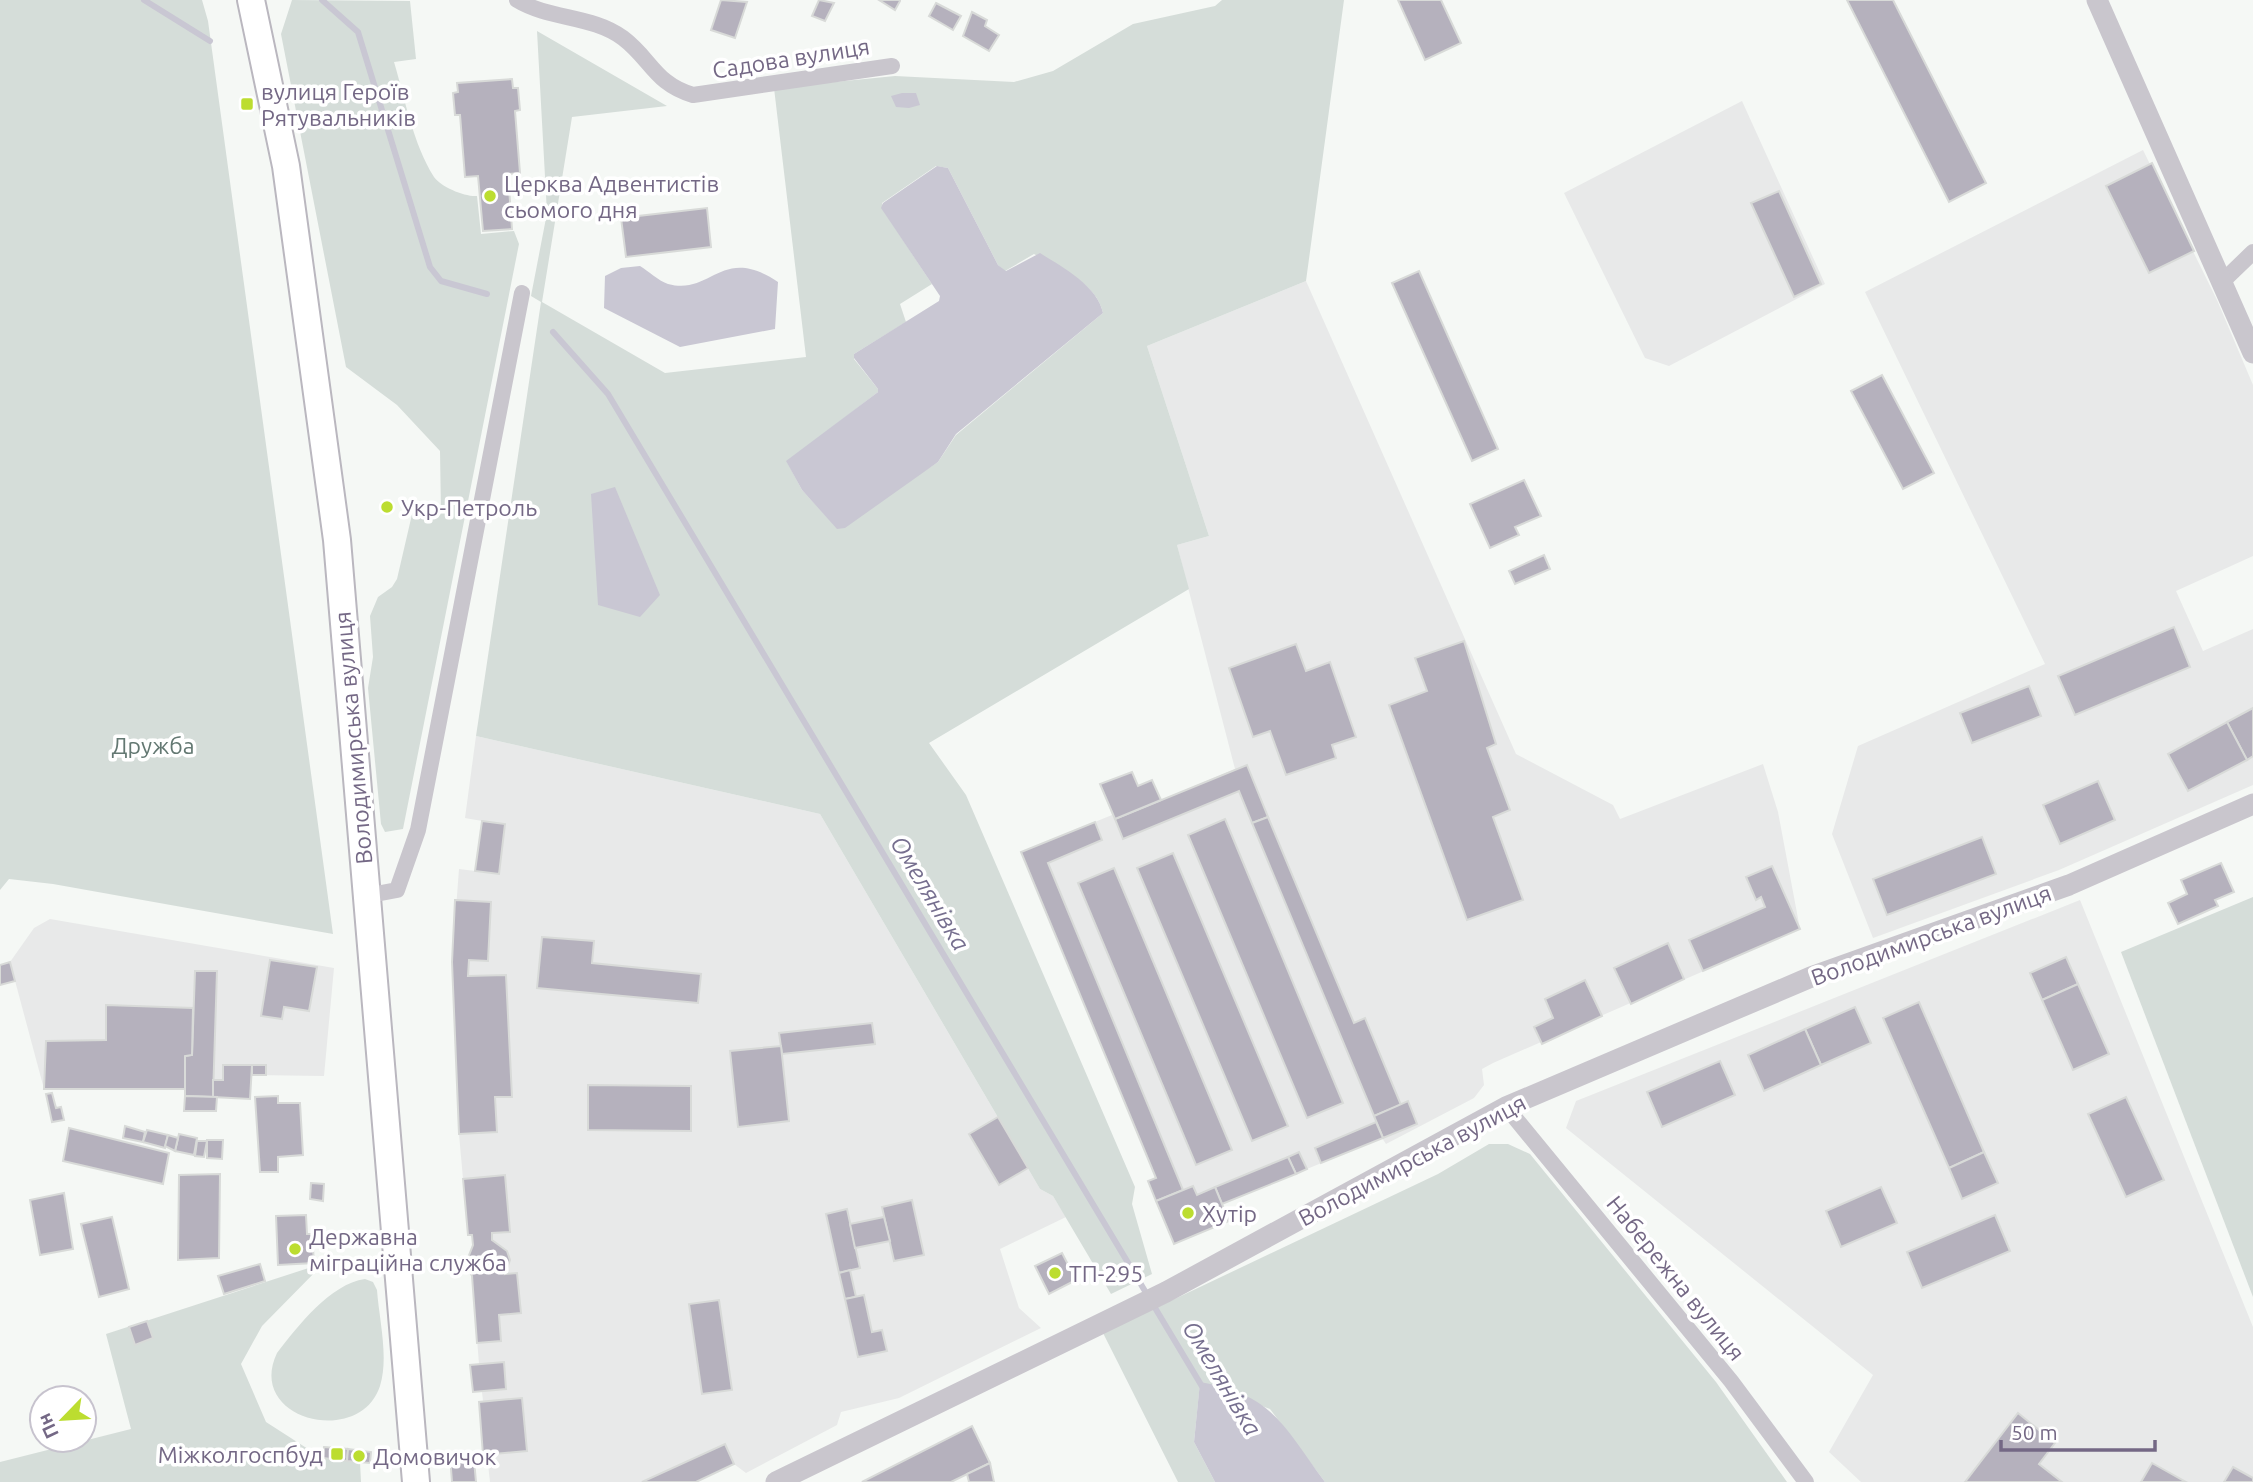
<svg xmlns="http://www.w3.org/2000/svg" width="2253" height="1482" viewBox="0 0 2253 1482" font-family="Ubuntu,sans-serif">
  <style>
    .built { fill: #e8e9e9 }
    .green { fill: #d5ddd9; fill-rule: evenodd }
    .water { fill: #c9c7d3 }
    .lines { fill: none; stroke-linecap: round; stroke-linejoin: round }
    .stream { stroke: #c9c7d3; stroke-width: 6 }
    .building { fill: #b5b1bd; stroke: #d8dad8; stroke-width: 2 }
    .primary-casing { stroke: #bab7bf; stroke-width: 30 }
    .minor { stroke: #c9c6cd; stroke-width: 16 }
    .tertiary { stroke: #c9c6cd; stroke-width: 21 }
    .primary { stroke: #fff; stroke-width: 26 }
    .poi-dot { fill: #bcdd30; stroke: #fff; stroke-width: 2.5 }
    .labels { text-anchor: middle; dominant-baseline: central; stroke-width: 7; stroke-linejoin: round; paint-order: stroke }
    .street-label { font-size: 23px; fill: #746885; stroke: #fff }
    .poi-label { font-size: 23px; fill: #746885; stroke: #fff; text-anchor: start }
    .park-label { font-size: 23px; fill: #637872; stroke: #fff }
    .water-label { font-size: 24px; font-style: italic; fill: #766f8f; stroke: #fff }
  </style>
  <rect width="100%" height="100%" fill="#f5f8f5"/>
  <g class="built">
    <path d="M1742,101l83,183 -156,82 -24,-8 -81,-165z"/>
    <path d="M2143,150l74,150 36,85v171l-77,35 27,60 50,-22v156l-194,85 -186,68 -41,-104 26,-88 187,-82 -180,-372z"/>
    <path d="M1306,281l210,473 97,51 7,14 143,-55 15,48 22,117 -307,134 -11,6 2,16 -10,13 -88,46 -4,-6 -160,66 -7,-17 -18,8 -4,-9 -37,15 -8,-20 8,-4 -135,-325 91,-37 -12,-31 32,-12 6,14 14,-6 9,20 74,-31 -58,-224 32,-9 -62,-190z"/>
    <path d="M476,736l344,78 220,375 13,7 13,21 -66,32 19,59 22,20 -142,70 -58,14 -4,13 -91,48 -12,-9 -38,18h-206l-3,-27h-4l-4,-53 4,-1 -1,-9h-9l-3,-27 9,-1 -7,-88 -6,-13 7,-18 -1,-10h-4l-9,-101 -7,-172 7,-93 16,2 7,-50 -17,-3z"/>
    <path d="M2080,900l173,427v155h-392l-32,-30 44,-77 -307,-247 10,-27z"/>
    <path d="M50,919l284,49 -10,108 -72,-1 -2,24 -65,-3v-7h-141l-34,-127 24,-34z"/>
  </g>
  <g class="green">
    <path d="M0,0h202l6,21 125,913 -280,-50 -44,-5 -9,11z"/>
    <path d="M292,0l118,1 6,58 -22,3c11,37 19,82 40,115 7,10 31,20 43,19l4,38 33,-3 5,13 -116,585 -18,3 -4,-8 -13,-136 5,-31 -3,-41 8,-19 14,-10 5,-8 16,-69 28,2 -1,-61 -43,-46 -51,-38 -65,-333z"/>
    <path d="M1222,0h122l-38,281 -159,65 62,190 -32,9 12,44 -260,154 37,52 169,392 -3,17 20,70 -41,20 -58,-98 -13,-7 -220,-375 -344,-78 65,-434 -10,-6 16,-83 -10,-182 130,75 -95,11 -30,185 123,71 141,-16 -32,-269 121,-12 119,6 39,-11 80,-47 82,-18zM936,166l12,2 50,97 7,6 29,-17c24,13 63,29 69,59l-147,122 -18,27 -101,66 -35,-38 -15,-28 91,-70v-3l-24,-30v-5l52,-32 -6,-18 32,-20 -47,-71 -3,-10z"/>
    <path d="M2253,897v400l-132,-345z"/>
    <path d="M1489,1144h19l22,10 186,228 71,100h-462l-55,-73 -70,-26 -6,59 21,40h-37l-75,-149 335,-159z"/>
    <path d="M324,1263l-62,63 -21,38 25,58 56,36 38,4 1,20h-361v-20l131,-33 -25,-95z"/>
    <path d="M365,1279l8,3 4,8c2,29 12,67 3,96 -20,62 -135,34 -103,-33 21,-27 53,-69 88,-74z"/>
  </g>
  <g class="water">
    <path d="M902,93h14l4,12 -11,3 -13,-1 -5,-11z"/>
    <path d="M937,166l11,2 50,97 8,6 34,-18c22,14 58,33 63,60l-147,121 -18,28 -93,66 -8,1 -35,-39 -16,-29 92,-69v-3l-24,-31v-4l85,-53 1,-5 -59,-88 2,-5z"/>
    <path d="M640,266c8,5 19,15 28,18 44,12 53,-40 110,-2l-3,47 -95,18 -76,-39 1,-32 16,-8z"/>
    <path d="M615,487l45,108 -20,22 -42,-12 -7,-111z"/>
    <path d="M1200,1382c74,13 83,44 125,100h-110l-21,-40z"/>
  </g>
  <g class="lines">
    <g class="stream">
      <path d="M144,0l66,41"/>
      <path d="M322,0l36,32 72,235 11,14 46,13"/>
      <path d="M553,332l55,62 595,994"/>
    </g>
  </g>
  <g class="building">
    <path d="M721,0l26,2 -12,36 -24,-8z"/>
    <path d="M819,0l15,3 -9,18 -13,-5z"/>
    <path d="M879,0h21v1l-5,9z"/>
    <path d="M1398,0h43l20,43 -36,17z"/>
    <path d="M1847,0h46l93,183 -37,19z"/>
    <path d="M936,3l25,13 -8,14 -24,-14z"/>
    <path d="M972,12l15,8 -2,6 14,9 -10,16 -26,-15z"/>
    <path d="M512,79l1,9h5l2,22 -5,1 5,62 -12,1 4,55 -29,2 -5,-55 -13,1 -5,-62h-5l-2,-22 5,-1 -1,-9z"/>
    <path d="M2152,163l42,88 -45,22 -43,-87z"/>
    <path d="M1779,191l42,93 -27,13 -43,-94z"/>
    <path d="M707,208l4,39 -85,10 -5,-39z"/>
    <path d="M1419,271l79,178 -26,12 -80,-178z"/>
    <path d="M1882,375l52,98 -31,16 -52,-98z"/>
    <path d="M1524,480l17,36 -26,11 4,8 -29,13 -20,-44z"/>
    <path d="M1544,555l6,14 -35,15 -6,-13z"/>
    <path d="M2174,627l16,40 -115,48 -17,-39z"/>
    <path d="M1464,641l32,103 -9,4 23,62 -17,7 30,83 -56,20 -78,-215 38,-14 -12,-33z"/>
    <path d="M1296,644l10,27 24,-9 26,75 -24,8 4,13 -50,17 -16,-44 -17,6 -24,-69z"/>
    <path d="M2029,686l12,30 -69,27 -12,-30z"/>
    <path d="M2253,708v48l-6,4 -20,-38z"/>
    <path d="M2227,722l20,38 -59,31 -20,-37z"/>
    <path d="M1247,765l21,52 -16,6 -13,-32 -116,48 -8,-20z"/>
    <path d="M1132,772l6,14 14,-6 9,20 -46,19 -15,-35z"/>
    <path d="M2098,781l17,39 -55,24 -17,-39z"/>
    <path d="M1268,817l86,206 11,-5 36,87 -27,11 -122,-293z"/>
    <path d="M1225,819l118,284 -36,15 -119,-283z"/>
    <path d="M482,821l23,3 -6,50 -24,-3z"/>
    <path d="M1095,822l7,18 -54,23 135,327 -27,11 -8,-20 8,-3 -135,-326z"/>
    <path d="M1982,837l14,37 -109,41 -14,-36z"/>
    <path d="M1173,853l115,273 -36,15 -115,-273z"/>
    <path d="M2221,863l13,29 -19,8 3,6 -40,18 -10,-21 19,-9 -6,-14z"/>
    <path d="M1772,866l28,63 -97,42 -14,-31 76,-33 -4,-10 -5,3 -10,-23z"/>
    <path d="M1114,868l118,282 -36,15 -118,-282z"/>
    <path d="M455,900l36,2 -3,59 -19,-1 -1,16 38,-1 6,122h-17l2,35 -38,2 -7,-172z"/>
    <path d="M542,937l52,4 -2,22 109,11 -3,29 -161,-15z"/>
    <path d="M1668,943l16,36 -53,25 -17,-36z"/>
    <path d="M2066,957l12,27 -36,16 -12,-27z"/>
    <path d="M270,960l47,7 -8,44 -25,-4 -2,12 -21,-3z"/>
    <path d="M10,962l5,19 -15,4v-20z"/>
    <path d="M195,971h22l-4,126 -28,-1v-40l7,-1z"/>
    <path d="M1585,980l17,36 -60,28 -8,-17 19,-9 -8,-19z"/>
    <path d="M2078,984l31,70 -36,16 -31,-70z"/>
    <path d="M1919,1002l65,150 -35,16 -66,-150z"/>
    <path d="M106,1005l87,3 -1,47 -7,1v33h-141l2,-48 60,-1z"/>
    <path d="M1855,1007l16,36 -50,22 -16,-36z"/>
    <path d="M872,1023l3,21 -93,10 -3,-21z"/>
    <path d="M1805,1029l16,36 -57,26 -16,-36z"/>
    <path d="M781,1046l8,75 -51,6 -8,-76z"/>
    <path d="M1720,1061l15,34 -73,32 -15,-35z"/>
    <path d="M223,1065h29l-2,34 -37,-2v-17h10z"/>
    <rect x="252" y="1065" width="14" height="10"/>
    <path d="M588,1085l103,1v45l-103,-1z"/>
    <path d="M52,1093l4,15 5,-1 3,13 -12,2 -6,-28z"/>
    <path d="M185,1096l32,1 -1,14h-32z"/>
    <path d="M278,1096v7h22l3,52 -25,2v15h-18l-5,-75z"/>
    <path d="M2126,1097l38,83 -38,17 -38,-83z"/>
    <path d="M1408,1101l9,23 -34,14 -9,-22z"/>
    <path d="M998,1117l30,51 -29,17 -30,-51z"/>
    <path d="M1376,1122l7,16 -62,25 -6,-15z"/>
    <path d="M125,1126l20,6 -2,10 -20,-4z"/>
    <path d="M69,1128l100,25 -6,31 -100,-23z"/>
    <path d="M147,1130l21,5 -3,13 -22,-6z"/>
    <path d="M179,1134l18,4 -3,17 -19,-4z"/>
    <path d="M168,1135l10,3 -3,13 -10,-5z"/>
    <path d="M207,1140h16l-1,19 -15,-1z"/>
    <path d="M197,1141h10l-3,16 -9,-1z"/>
    <path d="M1299,1152l8,17 -11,5 -8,-17z"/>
    <path d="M1984,1152l14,31 -36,16 -13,-31z"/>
    <path d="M1288,1157l8,17 -74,30 -7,-17z"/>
    <path d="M220,1174l-1,84 -41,2 1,-85z"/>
    <path d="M505,1175l5,57 -18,1v7l15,11 3,9 -5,14 12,-1 4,40 -22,2 2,26 -24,2 -5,-67 -6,-13 7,-18 -1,-10h-4l-5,-56z"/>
    <path d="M311,1183l13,1 -1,17 -13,-2z"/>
    <path d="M1193,1186l4,9 18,-8 14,34 -55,23 -18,-43z"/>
    <path d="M1881,1187l16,36 -56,24 -15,-36z"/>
    <path d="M64,1193l9,56 -33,6 -10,-55z"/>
    <path d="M912,1200l12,55 -30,6 -12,-54z"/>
    <path d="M847,1209l13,59 -21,5 -13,-59z"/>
    <path d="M306,1215l1,19h5l2,29 -36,2 -2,-49z"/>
    <path d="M1995,1215l15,36 -88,37 -15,-36z"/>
    <path d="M112,1217l17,72 -30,8 -18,-73z"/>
    <path d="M884,1217l6,24 -35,7 -5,-24z"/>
    <path d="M1062,1253l14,27 -27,14 -14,-28z"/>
    <path d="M260,1264l5,17 -41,13 -6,-18z"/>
    <path d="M850,1270l6,27 -11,2 -6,-26z"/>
    <path d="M864,1295l8,37 10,-2 5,21 -29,6 -13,-58z"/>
    <path d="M719,1300l13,90 -30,4 -13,-90z"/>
    <path d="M147,1321l6,17 -18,7 -6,-18z"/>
    <path d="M504,1362l2,27 -33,3 -3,-27z"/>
    <path d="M522,1398l5,53 -44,4 -4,-53z"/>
    <path d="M2018,1413l37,30 -16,21 23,18h-97z"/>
    <path d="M972,1426l18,37 -39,19h-89z"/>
    <path d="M725,1444l9,20 -38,18h-54z"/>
    <path d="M324,1447l24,2 -1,12 -24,-3z"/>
    <path d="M348,1449l23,3 -1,11 -23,-2z"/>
    <path d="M468,1455l1,6 5,-1 2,22h-24l-2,-26z"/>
    <path d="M990,1463l4,19h-25l-2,-8z"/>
    <path d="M2152,1463l34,19h-45z"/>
    <path d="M2233,1467l20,11v4h-29z"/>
  </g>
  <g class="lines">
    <g class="primary-casing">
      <path id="primary" d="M251,0l35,166 51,374 79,942"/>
    </g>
    <g class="minor">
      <path d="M517,0c33,20 75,15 106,38 28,21 32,46 70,57l199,-29"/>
      <path d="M2222,282l31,-30"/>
      <path d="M365,896l32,-6 21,-60 104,-537"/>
      <path d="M1506,1107l225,274 75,101"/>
    </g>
    <g class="tertiary">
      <path d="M2097,0l156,353"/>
      <path d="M776,1482l390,-190 340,-185 305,-130 258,-92 184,-81"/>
    </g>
    <use href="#primary" class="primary"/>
  </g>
  <g class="poi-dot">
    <rect x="240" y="97" width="14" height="14" rx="3.5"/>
    <circle cx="490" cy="196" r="7"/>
    <circle cx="387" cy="507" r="7"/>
    <circle cx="1188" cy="1213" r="7"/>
    <circle cx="295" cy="1249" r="7"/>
    <circle cx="1055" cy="1273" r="7"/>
    <rect x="330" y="1447" width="14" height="14" rx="3.5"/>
    <circle cx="359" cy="1456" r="7"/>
  </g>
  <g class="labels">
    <g class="street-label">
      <text transform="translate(791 58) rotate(-9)">Садова вулиця</text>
      <text transform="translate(353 738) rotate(-95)">Володимирська вулиця</text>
      <text transform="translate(1931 935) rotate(-20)">Володимирська вулиця</text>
      <text transform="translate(1412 1160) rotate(-28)">Володимирська вулиця</text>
      <text transform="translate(1676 1278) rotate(51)">Набережна вулиця</text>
    </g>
    <g class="poi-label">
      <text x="261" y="91">вулиця Героїв<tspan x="261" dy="26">Рятувальників</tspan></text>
      <text x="504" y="183">Церква Адвентистів<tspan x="504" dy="26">сьомого дня</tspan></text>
      <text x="401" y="507">Укр-Петроль</text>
      <text x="1202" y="1213">Хутір</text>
      <text x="309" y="1236">Державна<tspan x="309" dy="26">міграційна служба</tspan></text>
      <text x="1069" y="1273">ТП-295</text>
      <text x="323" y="1454" text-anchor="end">Міжколгоспбуд</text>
      <text x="373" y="1456">Домовичок</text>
    </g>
    <g class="park-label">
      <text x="153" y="745">Дружба</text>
    </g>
    <g class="water-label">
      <text transform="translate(930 893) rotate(59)">Омелянівка</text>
      <text transform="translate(1222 1378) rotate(59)">Омелянівка</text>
    </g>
  </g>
  <g transform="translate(63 1419) rotate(245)"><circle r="33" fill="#ffffff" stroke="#c7c3ce" stroke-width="2"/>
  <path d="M0-5L12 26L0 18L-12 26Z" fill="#bcdd30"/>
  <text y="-10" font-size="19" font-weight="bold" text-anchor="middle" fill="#746885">Пн</text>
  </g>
  <path d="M2001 1440v10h154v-10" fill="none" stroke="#746885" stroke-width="3.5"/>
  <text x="2011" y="1440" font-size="21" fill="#746885" stroke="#ffffff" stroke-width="5" paint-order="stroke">50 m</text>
</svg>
